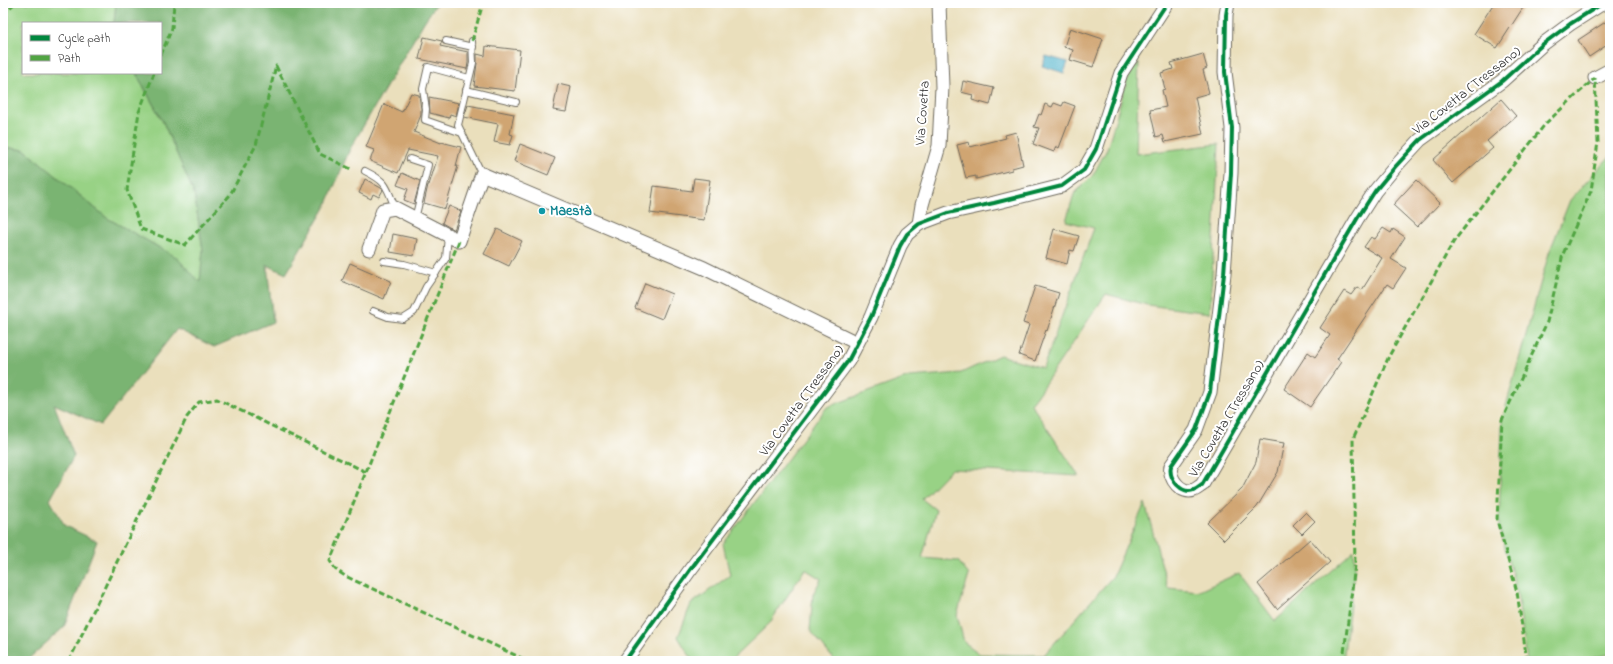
<svg xmlns="http://www.w3.org/2000/svg" width="1613" height="664" viewBox="0 0 1613 664" font-family="'Indie Flower',sans-serif">
  <style>
    .green { fill: #98d285; stroke: #627e58 }
    .forest { fill: #7ab472; stroke: #52704e }
    .water { fill: #4ab0c9; stroke: #3a6e7a }
    .building { fill: #d0a572 }
    .lines { fill: none; stroke-linecap: round; stroke-linejoin: round }
    .service-casing { stroke: #6e6a5e; stroke-width: 8 }
    .minor-casing { stroke: #6e6a5e; stroke-width: 15 }
    .service { stroke: #fff; stroke-width: 6 }
    .minor { stroke: #fff; stroke-width: 13 }
    .quiet { stroke: #51a443; stroke-width: 3; stroke-dasharray: 6 3; stroke-linecap: butt }
    .cycleway-casing { stroke: #fff; stroke-width: 6 }
    .cycleway { stroke: #00873e; stroke-width: 4 }
    .culture-dot { fill: #0f9aa8; stroke: #fff; stroke-width: 1.5 }
    .labels { text-anchor: middle; dominant-baseline: central; stroke-width: 4; stroke-linejoin: round; paint-order: stroke }
    .street-label { font-size: 14px; fill: #2b2b2b; stroke: #fff }
    .culture-label { font-size: 14px; font-weight: bold; fill: #0d838f; stroke: #fff; text-anchor: start }
  </style>
  <rect width="100%" height="100%" fill="#fff"/>
  <filter id="ink" filterUnits="userSpaceOnUse"><feTurbulence type="fractalNoise" baseFrequency=".025" numOctaves="2"/><feDisplacementMap in="SourceGraphic" scale="8" xChannelSelector="R" yChannelSelector="G"/><feConvolveMatrix kernelMatrix="1 2 1 2 8 2 1 2 1" color-interpolation-filters="sRGB"/></filter>
  <filter id="wash" filterUnits="userSpaceOnUse"><feTurbulence type="fractalNoise" baseFrequency=".012" numOctaves="4" result="noise"/><feDisplacementMap in="SourceGraphic" scale="16" xChannelSelector="R" yChannelSelector="G"/><feGaussianBlur stdDeviation="0.9" result="paint"/><feColorMatrix in="noise" values="0 0 0 0 0 0 0 0 0 0 0 0 0 0 0 0 0 1.4 0 .05"/><feComposite in="paint" operator="in"/></filter>
  <g filter="url(#wash)">
    <rect width="100%" height="100%" fill="#eadfbc"/>
    <g class="green">
      <path d="M3,3h113l-2,20h-91v50h113l27,49 31,71 9,57 -3,33 -24,-26 -69,-39 -82,-68 -22,-3z"/>
      <path d="M1139,62l-3,92 83,-10 -9,169 -63,-8 -41,-11 -75,110 48,72 -128,-7 -29,30 14,11 -14,48 36,3 11,14 -12,40 7,27 16,12 64,1 69,-79 32,-73 23,85 31,3 40,-18 36,48 79,-71 1,15 -12,96h-508l-25,-31 3,-36 8,-15 -16,-10 -36,55 -39,37h-37l-15,-24 13,-33 39,-29 -7,-31 104,-137 82,-30 52,-4 39,-18 43,13 51,-140 -28,-7 8,-27 19,-19 14,-26 21,-73z"/>
      <path d="M1610,156v498l-30,7h-53l-10,-69 -18,-66 3,-106 47,-167 21,-53z"/>
    </g>
    <path class="forest" d="M116,3h321l-13,19 -74,127 -24,57 -40,68 -19,-9 6,57 -59,25 -37,-18 -76,96 -47,-21 20,52 -24,44 15,26 32,15 -33,86 -38,34h-23v-514l22,3 82,68 69,39 24,25 3,-32 -9,-57 -31,-71 -27,-49h25v-50h-47z"/>
    <path class="water" d="M1046,56l22,6 -4,11 -22,-7z"/>
    <g id="blocks">
      <g class="building">
        <path d="M1494,3h32l-29,45 -23,-14z"/>
        <path d="M1610,19v24l-21,14 -11,-17z"/>
        <path d="M1070,28l33,11 -10,28 -23,-7 3,-10 -9,-3z"/>
        <path d="M424,37l18,4 -2,5 28,6v11l-1,6 -48,-10z"/>
        <path d="M486,46l34,4 -5,41 -41,-5 3,-23v-9l8,2z"/>
        <path d="M1203,54l4,14 -4,2 6,23 -14,4 8,37 -38,8 -2,-7 -7,2 -6,-27 16,-3 -4,-17 3,-1 -4,-16 12,-4 -2,-6z"/>
        <path d="M963,81l31,7 -4,17 -18,-5 1,-5 -12,-3z"/>
        <path d="M558,84l13,3 -5,25 -13,-2z"/>
        <path d="M411,93l8,2 2,14v6l-7,17 27,11v-1l20,5 -5,19h2l-13,43 -21,-6 4,-18h1l9,-29 -30,-6 -10,23 -28,-12 4,-11 -8,-3 18,-43 18,8z"/>
        <path d="M429,97l30,6 -3,13 -6,-2 -1,4 -19,-5z"/>
        <path d="M1501,99l15,17 -29,25 6,7 -40,35 -20,-23z"/>
        <path d="M1064,102l11,4 -16,42 -3,-2 -2,6 -21,-8 6,-16 -5,-1 5,-13 2,1 4,-11 7,3 2,-4 8,3z"/>
        <path d="M468,105l46,9 -4,20 3,1 -3,10 -16,-3 4,-18 -34,-7z"/>
        <path d="M1016,132l7,33 -11,3v2l-36,9v-3l-10,2 -9,-33 12,-3 1,5 36,-9 -1,-3z"/>
        <path d="M520,144l35,14 -7,17 -34,-14z"/>
        <path d="M402,173l18,8 -6,23 -10,-4 4,-11 -11,-4z"/>
        <path d="M694,178l16,2 -6,40 -54,-7 4,-27 38,5z"/>
        <path d="M365,179l16,9 2,2 -4,7 -6,-3 -2,5 -12,-6z"/>
        <path d="M1416,180l24,23 -23,24 -24,-22z"/>
        <path d="M449,206l12,5 -7,19 -12,-7z"/>
        <path d="M1383,228l8,5 2,-4 12,8 -14,22 15,9 -13,20 -6,-4 -50,75 4,3 -31,45 -26,-18 24,-37 7,5 15,-22 -10,-7 24,-37 7,4 6,-8 5,3 20,-32 -18,-11 7,-10 4,2z"/>
        <path d="M497,229l25,12 -13,25 -25,-12z"/>
        <path d="M1054,229l25,7 -5,15 -4,-1 -3,14 -21,-6z"/>
        <path d="M393,234l24,5 -3,17 -24,-4z"/>
        <path d="M350,263l41,18 -7,18 -42,-18z"/>
        <path d="M645,283l27,11 -10,25 -27,-11z"/>
        <path d="M1035,286l24,7 -12,38 -1,-1 -11,31 -16,-6 10,-30 -6,-2z"/>
        <path d="M1260,439l24,4 -6,29 -21,35 -33,33 -17,-17 35,-34 14,-27z"/>
        <path d="M1306,512l9,9 -13,13 -9,-9z"/>
        <path d="M1310,539l20,23 -53,47 -19,-25z"/>
      </g>
    </g>
  </g>
  <g filter="url(#ink)">
    <use href="#blocks" fill-opacity="0" stroke="#6e6a5e" stroke-width="1"/>
    <g class="lines">
      <g class="service-casing">
        <g id="service">
          <path d="M446,41l27,6"/>
          <path d="M472,41l1,22 -15,62 24,49"/>
          <path d="M466,90l50,12"/>
          <path d="M462,133l-37,-13 1,-11 -3,-20 5,-22 41,11"/>
          <path d="M410,159l18,6 -13,54"/>
          <path d="M365,171c22,11 21,14 30,37"/>
          <path d="M384,261l20,3 32,9"/>
          <path d="M373,311l15,6 15,2 11,-7 12,-25 20,-29 2,-22"/>
        </g>
      </g>
      <g class="minor-casing">
        <g id="minor">
          <path d="M1228,3l-2,12 -1,57 7,56 -1,45 -7,101 -14,118 -14,38 -25,36c-3,13 11,29 23,24 3,-1 6,-4 8,-5l155,-266 18,-28 20,-24 25,-27 82,-59 41,-37 27,-20 33,-21"/>
          <path d="M1595,78l15,-8"/>
          <path d="M919,224l3,-19 17,-59 3,-59 -3,-84"/>
          <path d="M369,249l14,-39 12,-2 64,33 23,-67 222,94 153,75"/>
          <path d="M625,661l65,-91 158,-209 23,-44 29,-71 7,-12 12,-10 29,-11 46,-10 68,-17 22,-16 12,-21 25,-76 46,-70"/>
        </g>
      </g>
      <use href="#service" class="service"/>
      <use href="#minor" class="minor"/>
      <g class="quiet">
        <path d="M3,14l12,-11"/>
        <path d="M472,41l11,-38"/>
        <path d="M161,55l11,-27 2,-25"/>
        <path d="M154,73l-15,39 -12,78 14,39 44,16 45,-50 26,-50 20,-79 44,88 31,15"/>
        <path d="M459,241l-129,320 5,8 10,7 183,85"/>
        <path d="M69,661l118,-244 12,-15 18,-3 149,73"/>
        <path d="M1343,661l12,-96 -2,-126 36,-83 65,-115 92,-118 49,-45"/>
        <path d="M1527,661l-10,-69 -20,-72 5,-100 45,-98 16,-68 28,-63 7,-49 -3,-64"/>
      </g>
      <g class="cycleway-casing">
        <g id="cycleway">
          <path d="M1228,3l-2,12 -1,57 7,56 -1,45 -7,101 -14,118 -14,38 -25,36c-3,13 11,29 23,24 3,-1 6,-4 8,-5l155,-266 18,-28 20,-24 25,-27 82,-59 41,-37 27,-20 33,-21"/>
          <path d="M625,661l65,-91 158,-209 23,-44 29,-71 7,-12 12,-10 29,-11 46,-10 68,-17 22,-16 12,-21 25,-76 46,-70"/>
        </g>
      </g>
      <use href="#cycleway" class="cycleway"/>
    </g>
  </g>
  <circle class="culture-dot" cx="542" cy="211" r="4"/>
  <g class="labels">
    <g class="street-label">
      <text transform="translate(1467 91) rotate(-38)">Via Covetta (Tressano)</text>
      <text transform="translate(923 113) rotate(-86)">Via Covetta</text>
      <text transform="translate(802 401) rotate(-54)">Via Covetta (Tressano)</text>
      <text transform="translate(1227 419) rotate(-59)">Via Covetta (Tressano)</text>
    </g>
    <g class="culture-label">
      <text x="550" y="211">Maestà</text>
    </g>
  </g>
  <rect width="1613" height="664" fill="none" stroke="#fff" stroke-width="16"/>
  <rect x="22" y="22" width="140" height="52" fill="#ffffff" stroke="#aaaaaa"/>
  <rect x="30" y="35" width="20" height="6" fill="#00873e" stroke="#aaaaaa"/>
  <text x="58" y="42" font-size="12" fill="#2b2b2b">Cycle path</text>
  <rect x="30" y="55" width="20" height="6" fill="#51a443" stroke="#aaaaaa"/>
  <text x="58" y="62" font-size="12" fill="#2b2b2b">Path</text>
</svg>
